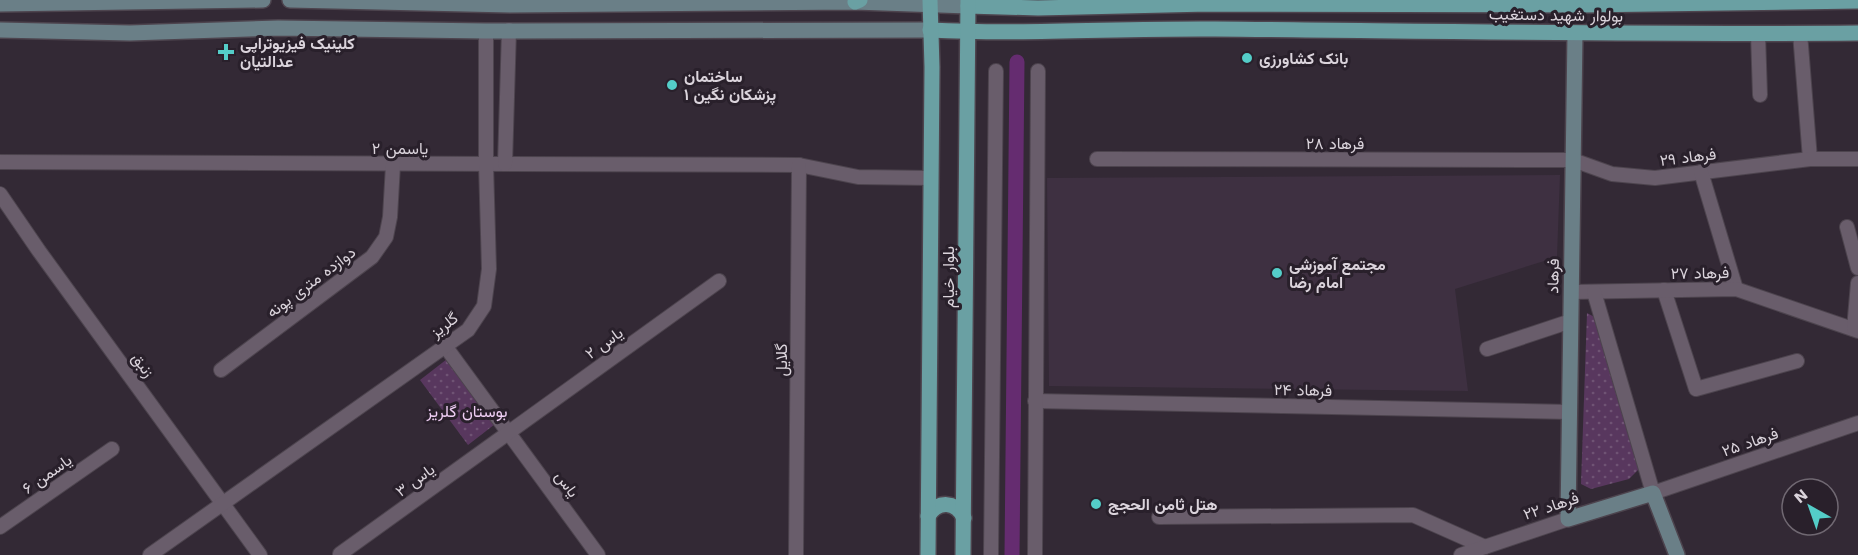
<svg xmlns="http://www.w3.org/2000/svg" width="1858" height="555" viewBox="0 0 1858 555" font-family="'Work Sans',Vazirmatn,sans-serif">
  <style>
    .built { fill: #3e3041 }
    .grass { fill: url(#grass-dots) }
    .lines { fill: none; stroke-linecap: round; stroke-linejoin: round }
    .canal { stroke: #652c70; stroke-width: 15 }
    .street-casing { stroke: #4d444e; stroke-width: 16 }
    .secondary-casing { stroke: #4d444e; stroke-width: 18 }
    .primary-casing { stroke: #4d444e; stroke-width: 18 }
    .street { stroke: #695d6b; stroke-width: 14 }
    .secondary { stroke: #6a7f87; stroke-width: 15 }
    .primary { stroke: #6aa0a3; stroke-width: 15 }
    .poi-dot { fill: #54cdc8; stroke: #29202b; stroke-width: 2 }
    .labels { text-anchor: middle; dominant-baseline: central; stroke-width: 6; stroke-linejoin: round; paint-order: stroke }
    .street-label { font-size: 16px; fill: #dbd4dc; stroke: #29202b }
    .poi-label { font-size: 16px; font-weight: bold; fill: #dbd4dc; stroke: #29202b; text-anchor: start }
    .park-label { font-size: 16px; fill: #efcef4; stroke: #29202b }
  </style>
  <defs>
    <pattern id="grass-dots" width="8" height="8" patternUnits="userSpaceOnUse" patternTransform="scale(1.5)"><rect width="8" height="8" fill="#58375e"/><path d="M2 2h.1M6 6h.1" fill="none" stroke="#6f5374" stroke-width="1.8" stroke-linecap="round"/></pattern>
  </defs>
  <rect width="100%" height="100%" fill="#332935"/>
  <path class="built" d="M1560,175l-3,82 -102,32 13,102 -419,-5 -2,-208z"/>
  <g class="grass">
    <path d="M1587,313l11,6 42,149 -11,11 -38,10 -10,-5z"/>
    <path d="M451,356l48,65 -31,24 -48,-65z"/>
  </g>
  <g class="lines">
    <path class="canal" d="M1012,555l5,-493"/>
    <g class="street-casing">
      <g id="street">
        <path d="M1800,33l10,126"/>
        <path d="M1758,34l2,61"/>
        <path d="M1097,159l476,1 39,14 43,4 155,-19h48"/>
        <path d="M0,162l799,3 59,12 73,1"/>
        <path d="M505,164l4,-134"/>
        <path d="M1701,172l35,117"/>
        <path d="M0,194l39,57 221,304"/>
        <path d="M1847,227l11,41"/>
        <path d="M1664,290l32,99 101,-28"/>
        <path d="M1571,292l165,-3 122,42"/>
        <path d="M1594,292l59,201 205,-70"/>
        <path d="M1854,329l4,-46"/>
        <path d="M445,346l153,209"/>
        <path d="M1487,349l84,-28"/>
        <path d="M221,370l151,-113 14,-20 4,-20 3,-52"/>
        <path d="M1035,401l535,11"/>
        <path d="M1159,517l254,-2 72,32"/>
        <path d="M0,527l112,-78"/>
        <path d="M340,554l379,-273"/>
        <path d="M150,555l318,-225 16,-24 5,-37 -3,-105v-133"/>
        <path d="M796,555l3,-390"/>
        <path d="M991,555l5,-484"/>
        <path d="M1035,555l3,-484"/>
        <path d="M1461,555l107,-36"/>
      </g>
    </g>
    <g class="secondary-casing">
      <g id="secondary">
        <path d="M290,0l220,5 345,-3 113,4"/>
        <path d="M0,4l263,-4"/>
        <path d="M0,30l130,3 148,-5 208,3 444,-1"/>
        <path d="M1575,34l-7,485 85,-26 24,62"/>
      </g>
    </g>
    <g class="primary-casing">
      <g id="primary">
        <path d="M855,2l5,-2"/>
        <path d="M968,6l70,2 170,-4 374,1 276,-4"/>
        <path d="M930,30c95,5 190,-2 285,-1 214,2 429,6 643,4"/>
        <path d="M928,516c10,-16 28,-15 36,2"/>
        <path d="M928,555l4,-488 -2,-67"/>
        <path d="M963,555l5,-555"/>
      </g>
    </g>
    <use href="#street" class="street"/>
    <use href="#secondary" class="secondary"/>
    <use href="#primary" class="primary"/>
  </g>
  <g class="poi-dot">
    <path d="M223 43h6v6h6v6h-6v6h-6v-6h-6v-6h6z"/>
    <circle cx="1247" cy="58" r="6"/>
    <circle cx="672" cy="85" r="6"/>
    <circle cx="1277" cy="273" r="6"/>
    <circle cx="1096" cy="504" r="6"/>
  </g>
  <g class="labels">
    <g class="street-label">
      <text transform="translate(1556 15) rotate(1)">بولوار شهید دستغیب</text>
      <text x="1335" y="143">فرهاد ۲۸</text>
      <text x="400" y="148">یاسمن ۲</text>
      <text transform="translate(1688 157) rotate(-7)">فرهاد ۲۹</text>
      <text transform="translate(1700 273) rotate(-1)">فرهاد ۲۷</text>
      <text transform="translate(1553 276) rotate(-89)">فرهاد</text>
      <text transform="translate(948 277) rotate(-90)">بلوار خیام</text>
      <text transform="translate(311 282) rotate(-37)">دوازده متری پونه</text>
      <text transform="translate(444 325) rotate(-38)">گلریز</text>
      <text transform="translate(604 343) rotate(-36)">یاس ۲</text>
      <text transform="translate(781 360) rotate(-90)">گلایل</text>
      <text transform="translate(143 365) rotate(54)">زنبق</text>
      <text transform="translate(1303 390) rotate(1)">فرهاد ۲۴</text>
      <text transform="translate(1750 442) rotate(-19)">فرهاد ۲۵</text>
      <text transform="translate(47 474) rotate(-35)">یاسمن ۶</text>
      <text transform="translate(415 480) rotate(-36)">یاس ۳</text>
      <text transform="translate(567 484) rotate(54)">یاس</text>
      <text transform="translate(1551 506) rotate(-18)">فرهاد ۲۲</text>
    </g>
    <g class="poi-label">
      <text x="240" y="43">کلینیک فیزیوتراپی<tspan x="240" dy="18">عدالتیان</tspan></text>
      <text x="1259" y="58">بانک کشاورزی</text>
      <text x="684" y="76">ساختمان<tspan x="684" dy="18">پزشکان نگین ۱</tspan></text>
      <text x="1289" y="264">مجتمع آموزشی<tspan x="1289" dy="18">امام رضا</tspan></text>
      <text x="1108" y="504">هتل ثامن الحجج</text>
    </g>
    <g class="park-label">
      <text x="467" y="411">بوستان گلریز</text>
    </g>
  </g>
  <g transform="translate(1810 507) rotate(320)"><circle r="28" fill="#29202b" stroke="#706872" stroke-width="1.5"/>
  <path d="M0-4.5L10 22L0 15L-10 22Z" fill="#54cdc8"/>
  <text y="-9" font-size="16" font-weight="bold" text-anchor="middle" fill="#dbd4dc">N</text>
  </g>
</svg>
